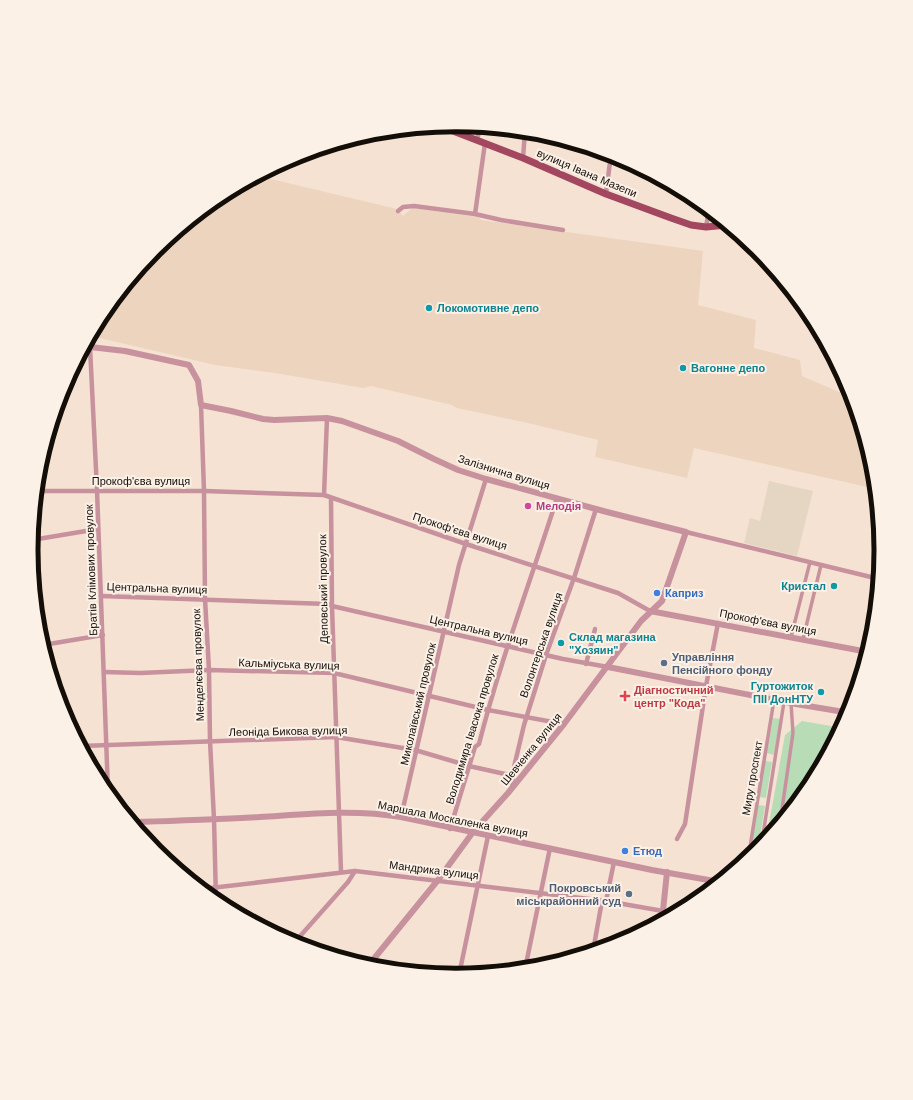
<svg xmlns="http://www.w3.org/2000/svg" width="913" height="1100" viewBox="0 0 913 1100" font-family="Helvetica,sans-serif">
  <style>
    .commercial { fill: #e5d6c3 }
    .built { fill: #edd4bf }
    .green { fill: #b8dcb5 }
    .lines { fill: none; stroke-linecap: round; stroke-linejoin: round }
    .pedestrian { stroke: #c7929d; stroke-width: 3.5 }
    .minor { stroke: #c7929d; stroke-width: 4.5 }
    .tertiary { stroke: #c7929d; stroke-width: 6 }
    .primary { stroke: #a34760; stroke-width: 7 }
    .culture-dot { fill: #0f9aa8; stroke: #fcf1e7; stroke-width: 1.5 }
    .hotel-dot { fill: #d1479c; stroke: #fcf1e7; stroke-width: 1.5 }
    .shop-dot { fill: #3f7fe0; stroke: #fcf1e7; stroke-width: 1.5 }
    .service-dot { fill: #5c6f8a; stroke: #fcf1e7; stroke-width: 1.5 }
    .health-dot { fill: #e0444e; stroke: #fcf1e7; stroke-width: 1.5 }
    .labels { text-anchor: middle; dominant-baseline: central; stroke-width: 4; stroke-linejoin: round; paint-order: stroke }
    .street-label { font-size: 11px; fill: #140e09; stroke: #fcf1e7 }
    .culture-label { font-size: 11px; font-weight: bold; fill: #0d838f; stroke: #fcf1e7; text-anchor: start }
    .hotel-label { font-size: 11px; font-weight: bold; fill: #b23c85; stroke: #fcf1e7; text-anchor: start }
    .shop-label { font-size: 11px; font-weight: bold; fill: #366cbe; stroke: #fcf1e7; text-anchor: start }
    .service-label { font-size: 11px; font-weight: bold; fill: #4e5e75; stroke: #fcf1e7; text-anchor: start }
    .health-label { font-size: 11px; font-weight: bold; fill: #be3a42; stroke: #fcf1e7; text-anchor: start }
    .rim { fill: none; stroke: #140e09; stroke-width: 5 }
  </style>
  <rect width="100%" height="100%" fill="#f5e2d2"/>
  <path class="commercial" d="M769,481l44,10 -16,65 -53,-13 6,-25 10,3z"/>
  <path class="built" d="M258,176l139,33 6,7 9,-8 67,9 2,3 222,31 -5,54 58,15 -2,28 46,12 2,16 51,22 21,69 2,22 -182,-41 -7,30 -92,-21 3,-17 -70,-17 -71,-15 -5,-3 -81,-19 -8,2 -88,-15 -60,-8 -124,-29 12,-23 53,-64 64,-53z"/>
  <g class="green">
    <path d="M773,718l7,1 -6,36 -7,-2z"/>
    <path d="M802,721l40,7 -32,59 -44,53 19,-105z"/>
    <path d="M765,761l7,1 -6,36 -7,-1z"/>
    <path d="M758,805l7,1 -6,36 -7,-1z"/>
  </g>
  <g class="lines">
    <g class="pedestrian">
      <path d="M791,637l19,-75"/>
      <path d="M803,639l18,-74"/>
      <path d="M780,823l13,-90 -2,-30"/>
      <path d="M761,847l23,-145"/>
      <path d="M748,859l26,-159"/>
    </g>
    <g class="minor">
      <path d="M477,139l4,-12"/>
      <path d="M523,158l2,-27"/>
      <path d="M606,194l5,-40"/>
      <path d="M398,211l5,-4 11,-1 61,8 10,-71"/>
      <path d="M475,214l26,6 62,10"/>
      <path d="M706,227l3,-17"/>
      <path d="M90,347l7,143 11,302"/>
      <path d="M201,405l3,86 1,108 4,71 1,71 4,78 2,81"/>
      <path d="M37,491h167l120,4 142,49 152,49 32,18"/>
      <path d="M324,495l3,-77"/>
      <path d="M331,498l1,108 9,266"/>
      <path d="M686,532l193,47"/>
      <path d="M32,540l66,-11"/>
      <path d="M101,596l227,8 4,2 231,53 45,8"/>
      <path d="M43,645l60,-10"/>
      <path d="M586,664l9,-35"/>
      <path d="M104,672l36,1 69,-3 125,3 154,37 76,14"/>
      <path d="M81,746l255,-9 79,13 54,16 45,10"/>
      <path d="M512,788l2,-21 10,-42 22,-70 28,-77 22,-69"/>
      <path d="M401,817l58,-252 27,-86"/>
      <path d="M450,829l25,-82 4,-3c21,-83 52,-164 78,-246"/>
      <path d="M677,839l8,-15 21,-138 12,-63"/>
      <path d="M202,889l153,-18 251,30 57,10"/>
      <path d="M606,901l8,-39"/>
      <path d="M294,943l54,-61 7,-11"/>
      <path d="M593,951l9,-50"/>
      <path d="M525,969l25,-121"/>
      <path d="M459,975l29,-139"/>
    </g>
    <g class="tertiary">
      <path d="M86,345l4,2 35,4 64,14 9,16 3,24 30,6 32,8 11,1 53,-2 15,3 56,20 36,18 24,11 28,9 121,33 79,20 -24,69 -21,20 -77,103 -56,69 -35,39 -35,48 -70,86"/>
      <path d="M650,611l218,41"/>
      <path d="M608,667l188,37 54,9"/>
      <path d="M132,822c43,-1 86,-3 128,-5 48,-3 94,-8 141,0l251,53 68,12"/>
      <path d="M662,920l5,-48"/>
    </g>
    <path class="primary" d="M440,126l83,32 83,36 65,24 20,7 15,2 21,-2"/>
  </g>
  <g class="culture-dot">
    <circle cx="429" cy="308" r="4"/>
    <circle cx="683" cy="368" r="4"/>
    <circle cx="834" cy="586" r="4"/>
    <circle cx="561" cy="643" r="4"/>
    <circle cx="821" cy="692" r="4"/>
  </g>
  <circle class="hotel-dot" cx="528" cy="506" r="4"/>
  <g class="shop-dot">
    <circle cx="657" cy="593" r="4"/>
    <circle cx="625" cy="851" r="4"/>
  </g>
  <g class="service-dot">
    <circle cx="664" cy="663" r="4"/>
    <circle cx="629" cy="894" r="4"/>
  </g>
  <path class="health-dot" d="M623 690h4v4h4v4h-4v4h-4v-4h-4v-4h4z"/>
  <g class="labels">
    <g class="street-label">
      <text transform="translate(587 173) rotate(23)">вулиця Івана Мазепи</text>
      <text transform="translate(504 472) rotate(17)">Залізнична вулиця</text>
      <text x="141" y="481">Прокоф'єва вулиця</text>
      <text transform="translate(460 531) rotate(18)">Прокоф'єва вулиця</text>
      <text transform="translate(91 570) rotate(-92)">Братів Клімових провулок</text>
      <text transform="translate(157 588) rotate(2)">Центральна вулиця</text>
      <text transform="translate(323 589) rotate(-91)">Деповський провулок</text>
      <text transform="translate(768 622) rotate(11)">Прокоф'єва вулиця</text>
      <text transform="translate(479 630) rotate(13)">Центральна вулиця</text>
      <text transform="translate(541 645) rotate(-71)">Волонтерська вулиця</text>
      <text transform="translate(289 664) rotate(2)">Кальміуська вулиця</text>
      <text transform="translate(198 665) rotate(-92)">Менделєєва провулок</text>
      <text transform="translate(418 704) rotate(-77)">Миколаївський провулок</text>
      <text transform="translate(472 729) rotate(-73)">Володимира Івасюка провулок</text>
      <text transform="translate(288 731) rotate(-1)">Леоніда Бикова вулиця</text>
      <text transform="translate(531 749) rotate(-51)">Шевченка вулиця</text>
      <text transform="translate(752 778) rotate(-80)">Миру проспект</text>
      <text transform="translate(453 819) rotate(11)">Маршала Москаленка вулиця</text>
      <text transform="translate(434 870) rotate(7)">Мандрика вулиця</text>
    </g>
    <g class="culture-label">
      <text x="437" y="308">Локомотивне депо</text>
      <text x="691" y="368">Вагонне депо</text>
      <text x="826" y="586" text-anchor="end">Кристал</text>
      <text x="569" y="637">Склад магазина<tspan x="569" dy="13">"Хозяин"</tspan></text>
      <text x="813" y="686" text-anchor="end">Гуртожиток<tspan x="813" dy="13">ПІІ ДонНТУ</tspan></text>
    </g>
    <g class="hotel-label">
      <text x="536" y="506">Мелодія</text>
    </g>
    <g class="shop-label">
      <text x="665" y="593">Каприз</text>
      <text x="633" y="851">Етюд</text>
    </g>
    <g class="service-label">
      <text x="672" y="657">Управління<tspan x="672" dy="13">Пенсійного фонду</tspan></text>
      <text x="621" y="888" text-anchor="end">Покровський<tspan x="621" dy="13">міськрайонний суд</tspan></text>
    </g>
    <g class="health-label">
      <text x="634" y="690">Діагностичний<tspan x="634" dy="13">центр "Кода"</tspan></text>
    </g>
  </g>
  <path d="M0 0H913V1100H0ZM38 550a418 418 0 1 1 836 0a418 418 0 1 1-836 0Z" fill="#fcf1e7" fill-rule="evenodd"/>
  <path class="rim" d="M38 550a418 418 0 1 1 836 0a418 418 0 1 1-836 0Z"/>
</svg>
